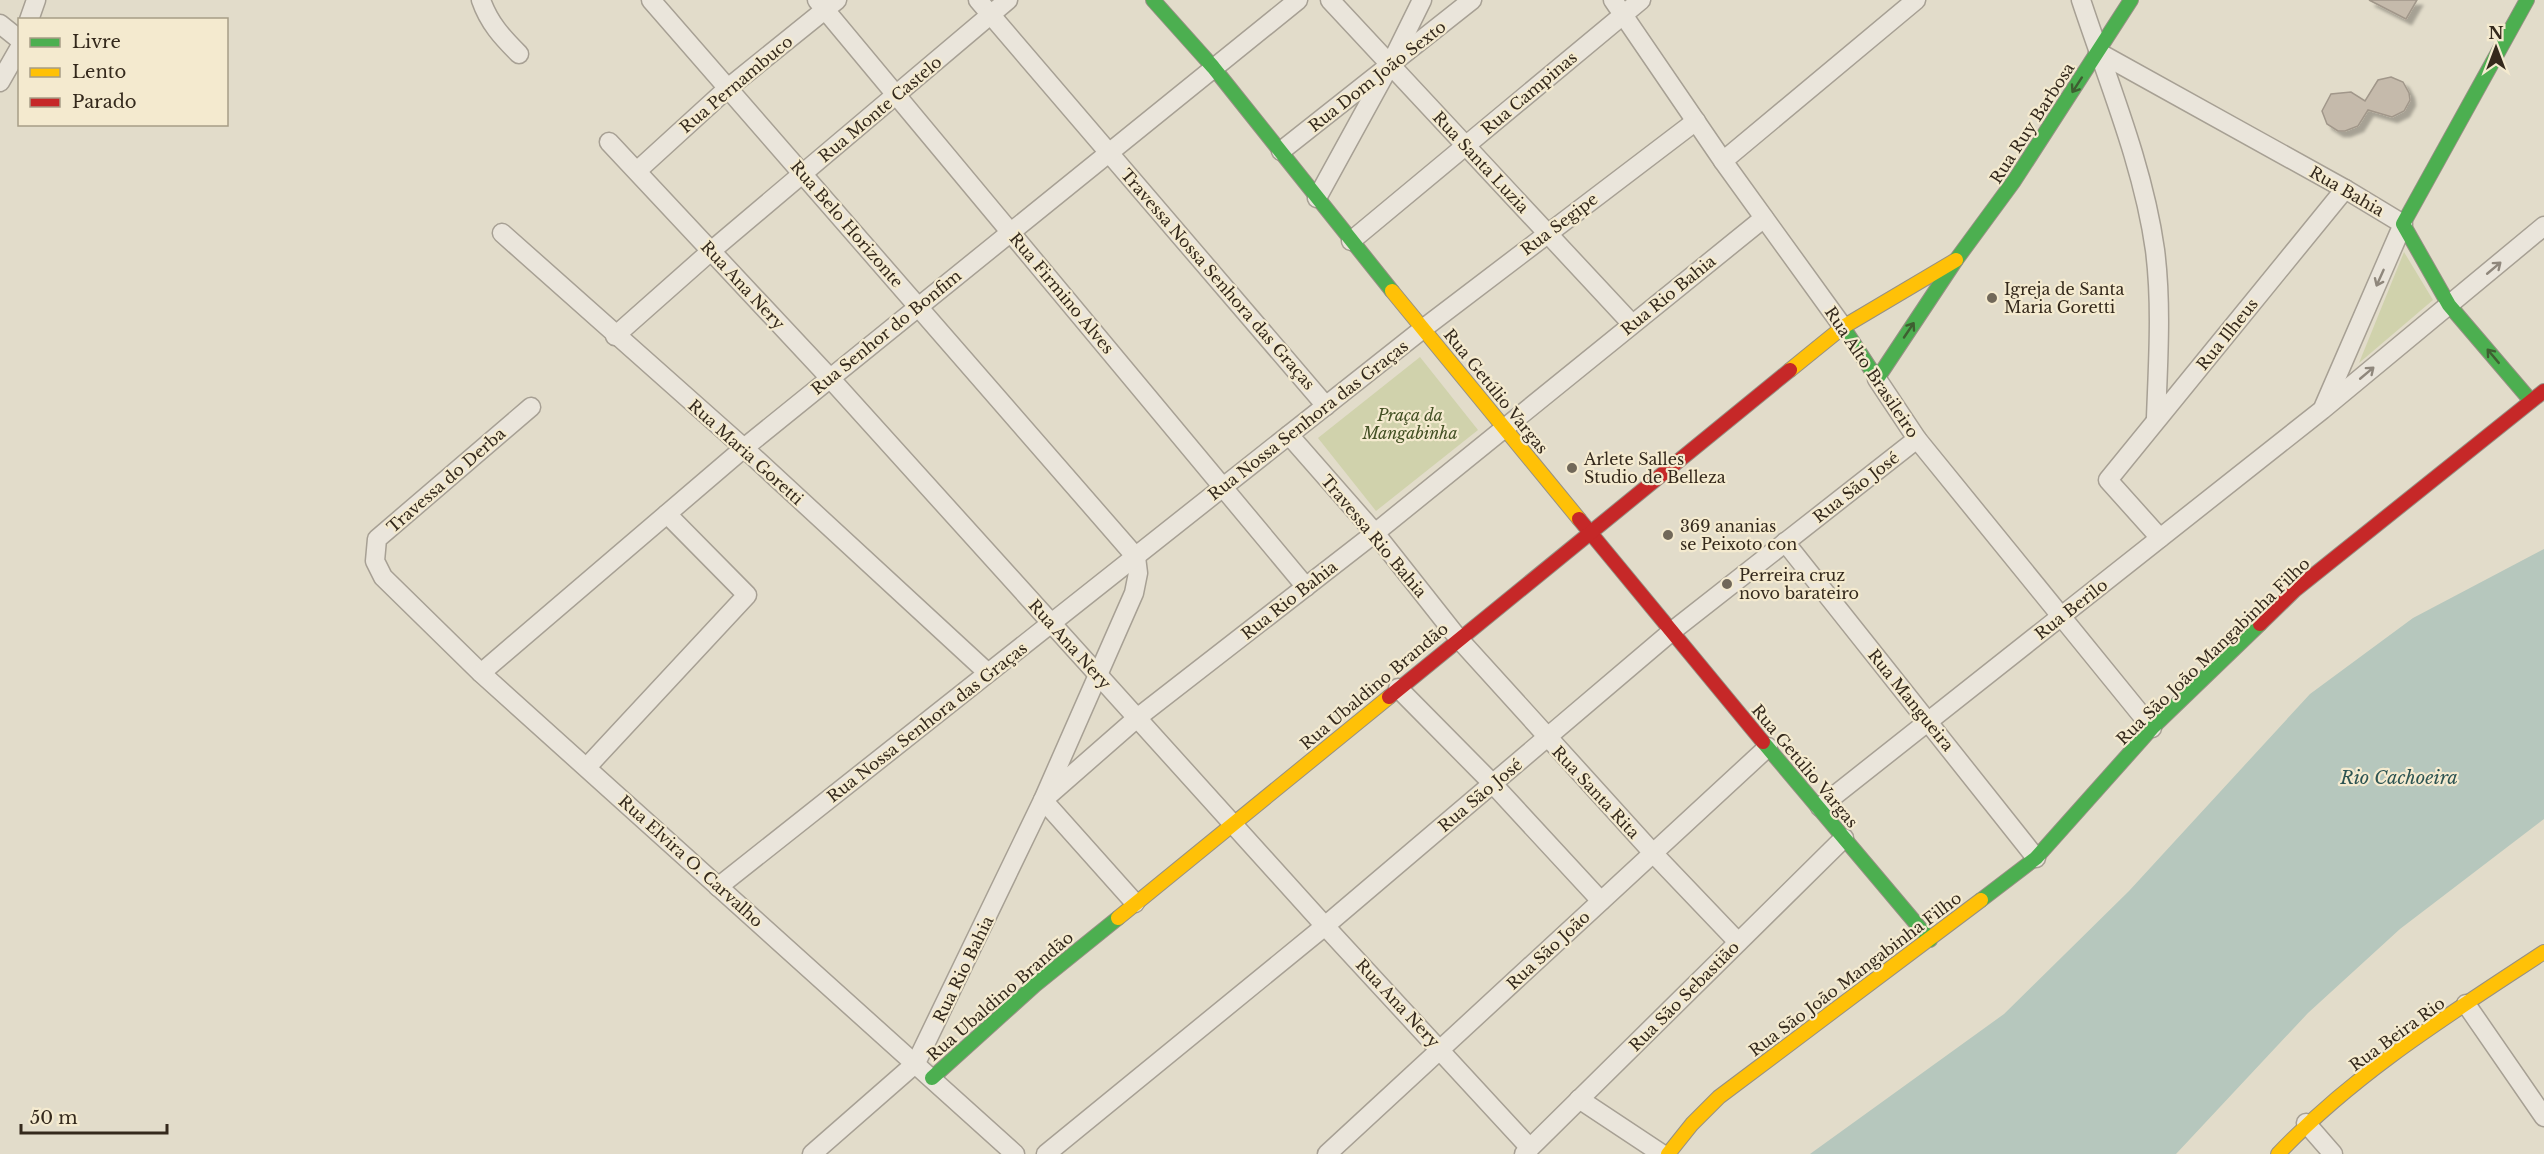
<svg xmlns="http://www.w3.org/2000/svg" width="2544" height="1154" viewBox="0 0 2544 1154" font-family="'Libre Baskerville',serif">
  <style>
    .green { fill: #d0d2ac }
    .water { fill: #b6c7bd }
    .building { fill: #c5baab; stroke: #a1978a; stroke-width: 1.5; filter: url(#shadow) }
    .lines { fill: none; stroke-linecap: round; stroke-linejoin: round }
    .street-casing { stroke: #a7a094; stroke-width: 21 }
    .fast-casing { stroke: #969084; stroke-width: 16 }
    .slow-casing { stroke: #969084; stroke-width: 16 }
    .jam-casing { stroke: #969084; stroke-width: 16 }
    .street { stroke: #eae5db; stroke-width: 18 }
    .fast { stroke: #4caf50; stroke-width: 14 }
    .slow { stroke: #ffc107; stroke-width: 14 }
    .jam { stroke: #c62828; stroke-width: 14 }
    .oneway { stroke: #3e5f31 }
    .oneway2 { stroke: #8f877c }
    .poi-dot { fill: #716859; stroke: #f4eacf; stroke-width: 2 }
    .labels { text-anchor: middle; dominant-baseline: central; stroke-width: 4.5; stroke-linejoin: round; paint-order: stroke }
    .street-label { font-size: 16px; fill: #34291c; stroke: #f4eacf }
    .poi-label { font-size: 16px; fill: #34291c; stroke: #f4eacf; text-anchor: start }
    .park-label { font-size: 16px; font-style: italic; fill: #435024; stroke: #f4eacf }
    .water-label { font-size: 18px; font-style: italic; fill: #2c5352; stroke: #f4eacf }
  </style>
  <defs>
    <filter id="shadow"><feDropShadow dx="5.5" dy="5.5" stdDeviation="1.5" flood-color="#0004"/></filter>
  </defs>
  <rect width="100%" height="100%" fill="#e2dcca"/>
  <g class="green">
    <path d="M2404,252l29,48 -74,63z"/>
    <path d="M1420,357l58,73 -102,81 -58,-73z"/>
  </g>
  <path class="water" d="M2544,549v270l-144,110 -92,84 -132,141h-366l194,-140 125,-123 181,-197 103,-76z"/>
  <g class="building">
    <path d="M2369,0h48l-11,19z"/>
    <path d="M2391,77l12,5 6,11 1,7 -6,11 -12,6 -24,-7 -10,16 -13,5h-7l-11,-7 -5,-13 9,-17 20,-2 14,9 13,-21z"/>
  </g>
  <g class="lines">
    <g class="street-casing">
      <g id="street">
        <path d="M481,0c8,23 21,37 38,54"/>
        <path d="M651,0l485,557 2,16 -4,20 -91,207 -127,263 -104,91"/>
        <path d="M817,0l489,587"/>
        <path d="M978,0l348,406"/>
        <path d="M1330,0l302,324"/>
        <path d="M1613,0l110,161 120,166"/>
        <path d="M2081,0c27,82 62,164 74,250 7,55 3,113 1,168"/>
        <path d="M29,20l7,-20"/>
        <path d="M0,24l20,16"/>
        <path d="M2098,52l247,137 58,35 -79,182"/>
        <path d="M0,82l20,-35"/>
        <path d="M609,142l220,235 496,549 205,222"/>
        <path d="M1281,151l191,-151"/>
        <path d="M1723,161l193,-161"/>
        <path d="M637,171l91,-83 109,-88"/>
        <path d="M1317,198l73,-133 32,-65"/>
        <path d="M502,233l242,215 244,225"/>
        <path d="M1351,241l290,-241"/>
        <path d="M615,336l96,-85 297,-251"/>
        <path d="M1877,379l40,60 235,289"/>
        <path d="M531,407l-154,132 -2,22 8,16 98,96 534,481"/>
        <path d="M1289,435l86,98 83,105 195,215 85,89"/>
        <path d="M2160,538l-52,-58 237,-291"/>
        <path d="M1785,542l251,316"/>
        <path d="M481,673l263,-225 554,-448"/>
        <path d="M1398,688l94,95 109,118"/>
        <path d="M587,767l160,-172 -80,-81"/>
        <path d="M1049,795l88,-77 238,-185 389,-315"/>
        <path d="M1043,800l92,103"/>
        <path d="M1820,807l502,-397 222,-184"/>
        <path d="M718,887l706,-559 272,-207"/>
        <path d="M2466,1004l78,113"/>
        <path d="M1579,1099l83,55"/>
        <path d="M2306,1123l27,31"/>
        <path d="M1046,1154l279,-228 346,-294 246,-193"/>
        <path d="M1327,1154l441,-407"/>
        <path d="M1524,1154l320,-316"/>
      </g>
    </g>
    <g class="fast-casing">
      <g id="fast">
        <path d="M1153,0l60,67 179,224"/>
        <path d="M2527,0l-124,224 46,81 82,96"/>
        <path d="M1843,327l34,52 79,-119 58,-79 117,-181"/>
        <path d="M1763,742l167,198"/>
        <path d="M1981,900l55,-42 116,-130 108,-104"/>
        <path d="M932,1078l103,-93 83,-67"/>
      </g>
    </g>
    <g class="slow-casing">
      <g id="slow">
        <path d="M1392,291l187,228"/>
        <path d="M1790,370l53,-43 113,-67"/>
        <path d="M1118,918l271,-221"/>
        <path d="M1668,1154l24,-30 27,-27 262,-197"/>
        <path d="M2278,1154c78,-82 172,-140 266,-202"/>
      </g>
    </g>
    <g class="jam-casing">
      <g id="jam">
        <path d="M1579,519l184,223"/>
        <path d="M2260,624l35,-34 249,-199"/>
        <path d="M1389,697l401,-327"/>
      </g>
    </g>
    <use href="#street" class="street"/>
    <use href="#fast" class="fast"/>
    <use href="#slow" class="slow"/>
    <use href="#jam" class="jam"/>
  </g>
  <defs><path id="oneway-shaft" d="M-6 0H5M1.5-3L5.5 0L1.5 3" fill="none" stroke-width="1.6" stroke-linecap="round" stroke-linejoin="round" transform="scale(1.5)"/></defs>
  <g class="oneway">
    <use href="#oneway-shaft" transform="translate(2077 85) rotate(123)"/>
    <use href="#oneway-shaft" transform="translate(1909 330) rotate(-56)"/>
    <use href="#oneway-shaft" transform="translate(2493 356) rotate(-130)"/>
  </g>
  <g class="oneway2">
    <use href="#oneway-shaft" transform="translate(2494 268) rotate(-40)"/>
    <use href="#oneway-shaft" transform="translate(2380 278) rotate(114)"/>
    <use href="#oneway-shaft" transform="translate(2367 373) rotate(-40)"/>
  </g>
  <g class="poi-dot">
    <circle cx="1992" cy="298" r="6"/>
    <circle cx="1572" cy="468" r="6"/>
    <circle cx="1668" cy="535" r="6"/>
    <circle cx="1727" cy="584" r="6"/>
  </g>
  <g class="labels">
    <g class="street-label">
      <text transform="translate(1377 76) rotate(-38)">Rua Dom João Sexto</text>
      <text transform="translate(736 84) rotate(-40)">Rua Pernambuco</text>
      <text transform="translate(1529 93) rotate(-40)">Rua Campinas</text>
      <text transform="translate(880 109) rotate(-40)">Rua Monte Castelo</text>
      <text transform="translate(2032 123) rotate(-57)">Rua Ruy Barbosa</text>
      <text transform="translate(1481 162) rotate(47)">Rua Santa Luzia</text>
      <text transform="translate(2347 191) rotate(30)">Rua Bahia</text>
      <text transform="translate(847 224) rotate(49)">Rua Belo Horizonte</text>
      <text transform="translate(1559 224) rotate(-37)">Rua Segipe</text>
      <text transform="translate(1218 279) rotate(49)">Travessa Nossa Senhora das Graças</text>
      <text transform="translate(743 285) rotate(47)">Rua Ana Nery</text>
      <text transform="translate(1062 293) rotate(50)">Rua Firmino Alves</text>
      <text transform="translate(1668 295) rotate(-39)">Rua Rio Bahia</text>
      <text transform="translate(886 332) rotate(-39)">Rua Senhor do Bonfim</text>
      <text transform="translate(2227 334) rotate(-51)">Rua Ilheus</text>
      <text transform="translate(1872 372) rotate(56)">Rua Alto Brasileiro</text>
      <text transform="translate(1496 391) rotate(51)">Rua Getúlio Vargas</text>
      <text transform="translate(1308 420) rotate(-38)">Rua Nossa Senhora das Graças</text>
      <text transform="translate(746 452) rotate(42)">Rua Maria Goretti</text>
      <text transform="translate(446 480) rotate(-41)">Travessa do Derba</text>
      <text transform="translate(1856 487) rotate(-38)">Rua São José</text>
      <text transform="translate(1374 536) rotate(50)">Travessa Rio Bahia</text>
      <text transform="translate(1289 600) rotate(-38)">Rua Rio Bahia</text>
      <text transform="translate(2071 609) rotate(-38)">Rua Berilo</text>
      <text transform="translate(1070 644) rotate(48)">Rua Ana Nery</text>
      <text transform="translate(2213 651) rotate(-44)">Rua São João Mangabinha Filho</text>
      <text transform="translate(1374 686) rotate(-40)">Rua Ubaldino Brandão</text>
      <text transform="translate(1911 700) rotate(51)">Rua Mangueira</text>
      <text transform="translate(927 722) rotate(-38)">Rua Nossa Senhora das Graças</text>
      <text transform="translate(1805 766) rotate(50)">Rua Getúlio Vargas</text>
      <text transform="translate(1596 792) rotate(47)">Rua Santa Rita</text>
      <text transform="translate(1480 795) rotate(-40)">Rua São José</text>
      <text transform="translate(691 861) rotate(42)">Rua Elvira O. Carvalho</text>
      <text transform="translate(1548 950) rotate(-43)">Rua São João</text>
      <text transform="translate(963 969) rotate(-64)">Rua Rio Bahia</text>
      <text transform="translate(1855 974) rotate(-37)">Rua São João Mangabinha Filho</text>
      <text transform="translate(1000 996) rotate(-41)">Rua Ubaldino Brandão</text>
      <text transform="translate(1684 996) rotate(-45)">Rua São Sebastião</text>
      <text transform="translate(1398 1003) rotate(47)">Rua Ana Nery</text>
      <text transform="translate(2397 1034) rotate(-36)">Rua Beira Rio</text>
    </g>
    <g class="poi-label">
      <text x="2004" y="289">Igreja de Santa<tspan x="2004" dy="18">Maria Goretti</tspan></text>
      <text x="1584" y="459">Arlete Salles<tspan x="1584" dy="18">Studio de Belleza</tspan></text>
      <text x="1680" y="526">369 ananias<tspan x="1680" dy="18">se Peixoto con</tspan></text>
      <text x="1739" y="575">Perreira cruz<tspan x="1739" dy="18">novo barateiro</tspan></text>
    </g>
    <g class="park-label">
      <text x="1410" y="415">Praça da<tspan x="1410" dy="18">Mangabinha</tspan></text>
    </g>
    <g class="water-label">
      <text x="2399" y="778">Rio Cachoeira</text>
    </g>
  </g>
  <rect x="18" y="18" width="210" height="108" fill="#f4eacf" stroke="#a79d87" stroke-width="1.5"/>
  <rect x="30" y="38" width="30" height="9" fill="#4caf50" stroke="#a79d87" stroke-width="1.5"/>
  <text x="72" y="48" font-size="18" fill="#34291c">Livre</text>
  <rect x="30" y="68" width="30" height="9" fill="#ffc107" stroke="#a79d87" stroke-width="1.5"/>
  <text x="72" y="78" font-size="18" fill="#34291c">Lento</text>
  <rect x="30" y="98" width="30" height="9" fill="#c62828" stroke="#a79d87" stroke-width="1.5"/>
  <text x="72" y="108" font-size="18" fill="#34291c">Parado</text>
  <g transform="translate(2496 48)" stroke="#f4eacf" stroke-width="4.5" paint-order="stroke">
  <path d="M0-4.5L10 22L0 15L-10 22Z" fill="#34291c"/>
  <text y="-9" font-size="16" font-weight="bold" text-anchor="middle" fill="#34291c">N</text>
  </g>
  <path d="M21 1124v9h146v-9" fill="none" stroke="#34291c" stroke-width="3"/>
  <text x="30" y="1124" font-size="18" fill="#34291c" stroke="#f4eacf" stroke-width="4.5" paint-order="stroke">50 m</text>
</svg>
